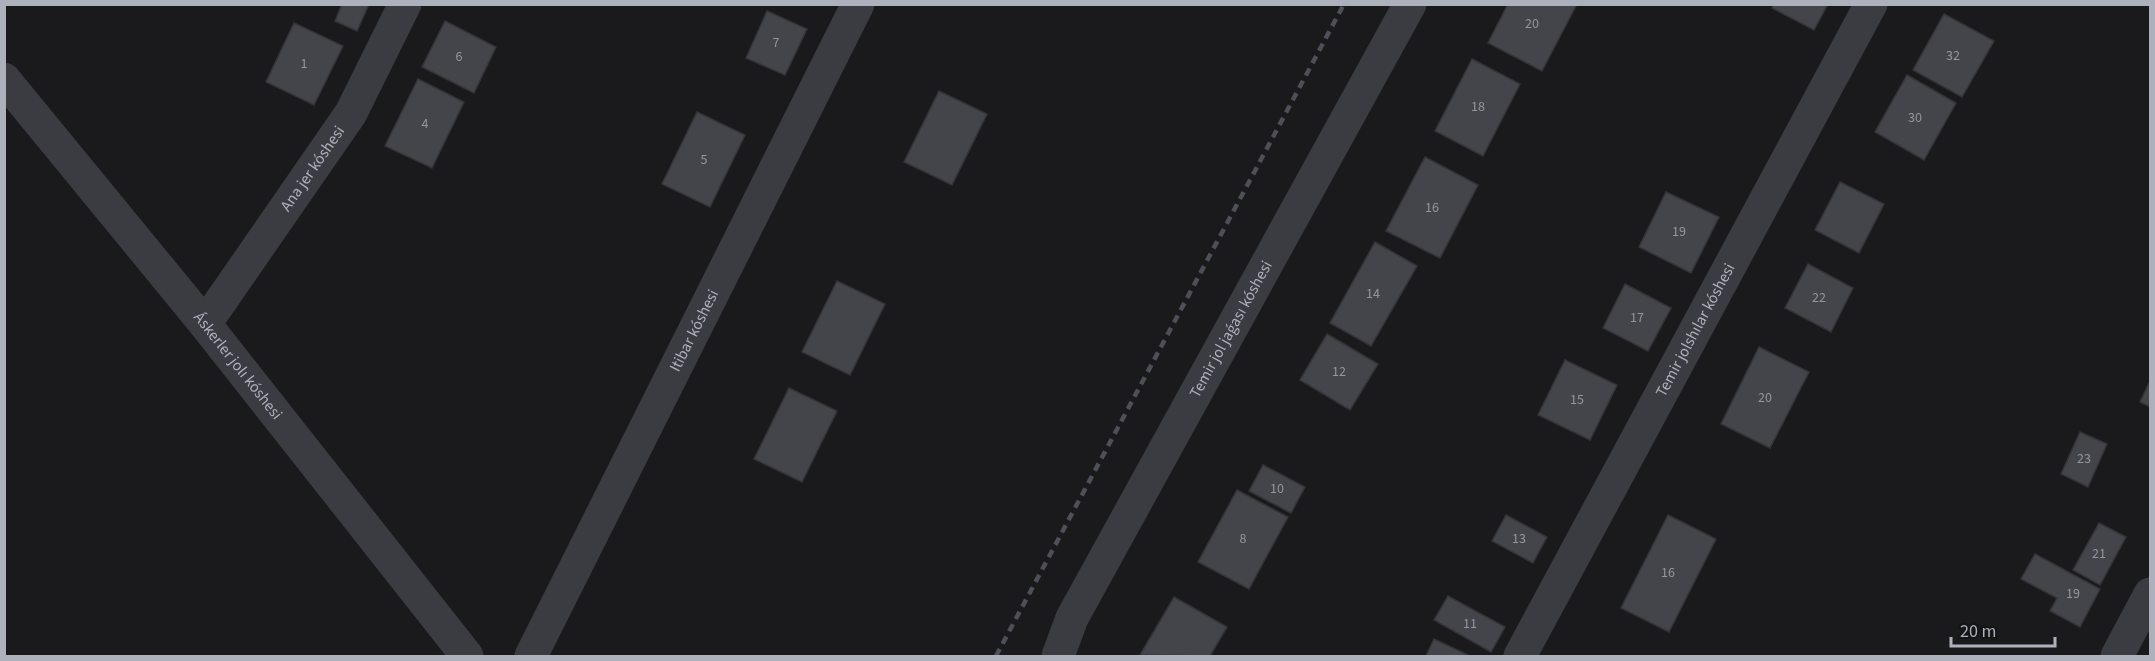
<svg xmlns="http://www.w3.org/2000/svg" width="2155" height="661" viewBox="0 0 2155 661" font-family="'Source Sans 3',sans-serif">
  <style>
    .building { fill: #44454a; stroke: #343439; stroke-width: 1.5 }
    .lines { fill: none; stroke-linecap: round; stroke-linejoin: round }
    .street { stroke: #3b3c42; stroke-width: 33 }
    .rail { stroke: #4e5057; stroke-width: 4.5; stroke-dasharray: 8 6; stroke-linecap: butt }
    .labels { text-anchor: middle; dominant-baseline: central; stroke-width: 4.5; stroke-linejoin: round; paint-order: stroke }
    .number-label { font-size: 14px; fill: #9396a0 }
    .street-label { font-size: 16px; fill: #adb1bc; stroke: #151518 }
  </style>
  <rect width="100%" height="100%" fill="#1a1a1d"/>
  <g class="building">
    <path d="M342,4h27l-12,27 -22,-10z"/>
    <path d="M1508,4h69l-35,67 -54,-28z"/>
    <path d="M1774,4h54l-14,26 -42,-22z"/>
    <path d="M767,11l40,18 -22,46 -39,-17z"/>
    <path d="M1944,14l50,27 -32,56 -49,-27z"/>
    <path d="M445,21l51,26 -22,46 -52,-26z"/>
    <path d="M294,23l49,23 -29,59 -48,-23z"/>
    <path d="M1472,59l48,25 -37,72 -48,-25z"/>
    <path d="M1907,75l49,28 -32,57 -49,-28z"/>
    <path d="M418,79l46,23 -32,66 -47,-22z"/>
    <path d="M939,91l48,23 -35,71 -48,-23z"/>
    <path d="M697,112l48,23 -35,72 -48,-23z"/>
    <path d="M1425,157l53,28 -38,73 -54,-27z"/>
    <path d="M1840,182l44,22 -25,49 -44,-23z"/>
    <path d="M1666,192l53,25 -28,56 -52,-26z"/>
    <path d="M1375,242l42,24 -46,80 -41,-23z"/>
    <path d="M1808,264l45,24 -22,44 -46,-24z"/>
    <path d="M837,281l48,23 -35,71 -48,-23z"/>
    <path d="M1625,284l46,24 -23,43 -45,-23z"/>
    <path d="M1327,334l51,30 -28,46 -50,-30z"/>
    <path d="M1759,347l50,25 -39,76 -49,-24z"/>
    <path d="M1565,360l52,25 -27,55 -52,-25z"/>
    <path d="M2150,381v26l-10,-5z"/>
    <path d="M789,388l48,23 -35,71 -48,-23z"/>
    <path d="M2080,432l27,12 -19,43 -27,-13z"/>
    <path d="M1263,465l42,22 -14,26 -42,-22z"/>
    <path d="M1237,490l51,27 -39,72 -51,-27z"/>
    <path d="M1506,515l41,22 -14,26 -41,-22z"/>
    <path d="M1668,515l48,24 -47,93 -48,-24z"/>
    <path d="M2099,523l27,14 -26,48 -27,-15z"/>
    <path d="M2035,554l65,35 -20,38 -30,-16 7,-13 -36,-19z"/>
    <path d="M1448,596l57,31 -14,25 -57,-32z"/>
    <path d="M1174,597l53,30 -17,29 -70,-1z"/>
    <path d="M1434,639l36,17h-44z"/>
  </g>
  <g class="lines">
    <g class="street">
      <path id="s1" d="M4,79l201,245 262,332"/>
      <path id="s2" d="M205,324l146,-211 54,-109"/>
      <path id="s3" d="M531,656l327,-652"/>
      <path id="s4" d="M1058,656l14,-38 338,-614"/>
      <path id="s5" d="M1520,656l351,-652"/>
      <path d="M2117,656l33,-62"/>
    </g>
    <path class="rail" d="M996,656l348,-652"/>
  </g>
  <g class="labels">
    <g class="number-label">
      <text x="1532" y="24">20</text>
      <text x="776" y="43">7</text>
      <text x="1953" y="56">32</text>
      <text x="459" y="57">6</text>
      <text x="304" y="64">1</text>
      <text x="1478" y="107">18</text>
      <text x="1915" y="118">30</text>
      <text x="425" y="124">4</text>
      <text x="704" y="160">5</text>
      <text x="1432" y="208">16</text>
      <text x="1679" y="232">19</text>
      <text x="1373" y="294">14</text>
      <text x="1819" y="298">22</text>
      <text x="1637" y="318">17</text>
      <text x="1339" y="372">12</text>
      <text x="1765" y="398">20</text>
      <text x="1577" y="400">15</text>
      <text x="2084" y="459">23</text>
      <text x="1277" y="489">10</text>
      <text x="1243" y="539">8</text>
      <text x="1519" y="539">13</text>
      <text x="2099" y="554">21</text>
      <text x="1668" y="573">16</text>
      <text x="2073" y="594">19</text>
      <text x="1470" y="624">11</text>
    </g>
    <g class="street-label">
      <text stroke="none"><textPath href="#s2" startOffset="189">Ana jer kóshesi</textPath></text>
      <text stroke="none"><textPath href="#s4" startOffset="370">Temir jol jaǵası kóshesi</textPath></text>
      <text stroke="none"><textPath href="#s3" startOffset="364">Itibar kóshesi</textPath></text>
      <text stroke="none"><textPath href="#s5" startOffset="370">Temir jolshılar kóshesi</textPath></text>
      <text stroke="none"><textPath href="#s1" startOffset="370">Áskerler jolı kóshesi</textPath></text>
    </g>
  </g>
  <rect width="2155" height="661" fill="none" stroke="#adb1bc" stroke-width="12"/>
  <path d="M1951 637v9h104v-9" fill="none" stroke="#adb1bc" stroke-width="3"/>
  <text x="1960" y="637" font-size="18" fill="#adb1bc" stroke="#151518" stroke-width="4.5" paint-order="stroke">20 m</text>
</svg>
